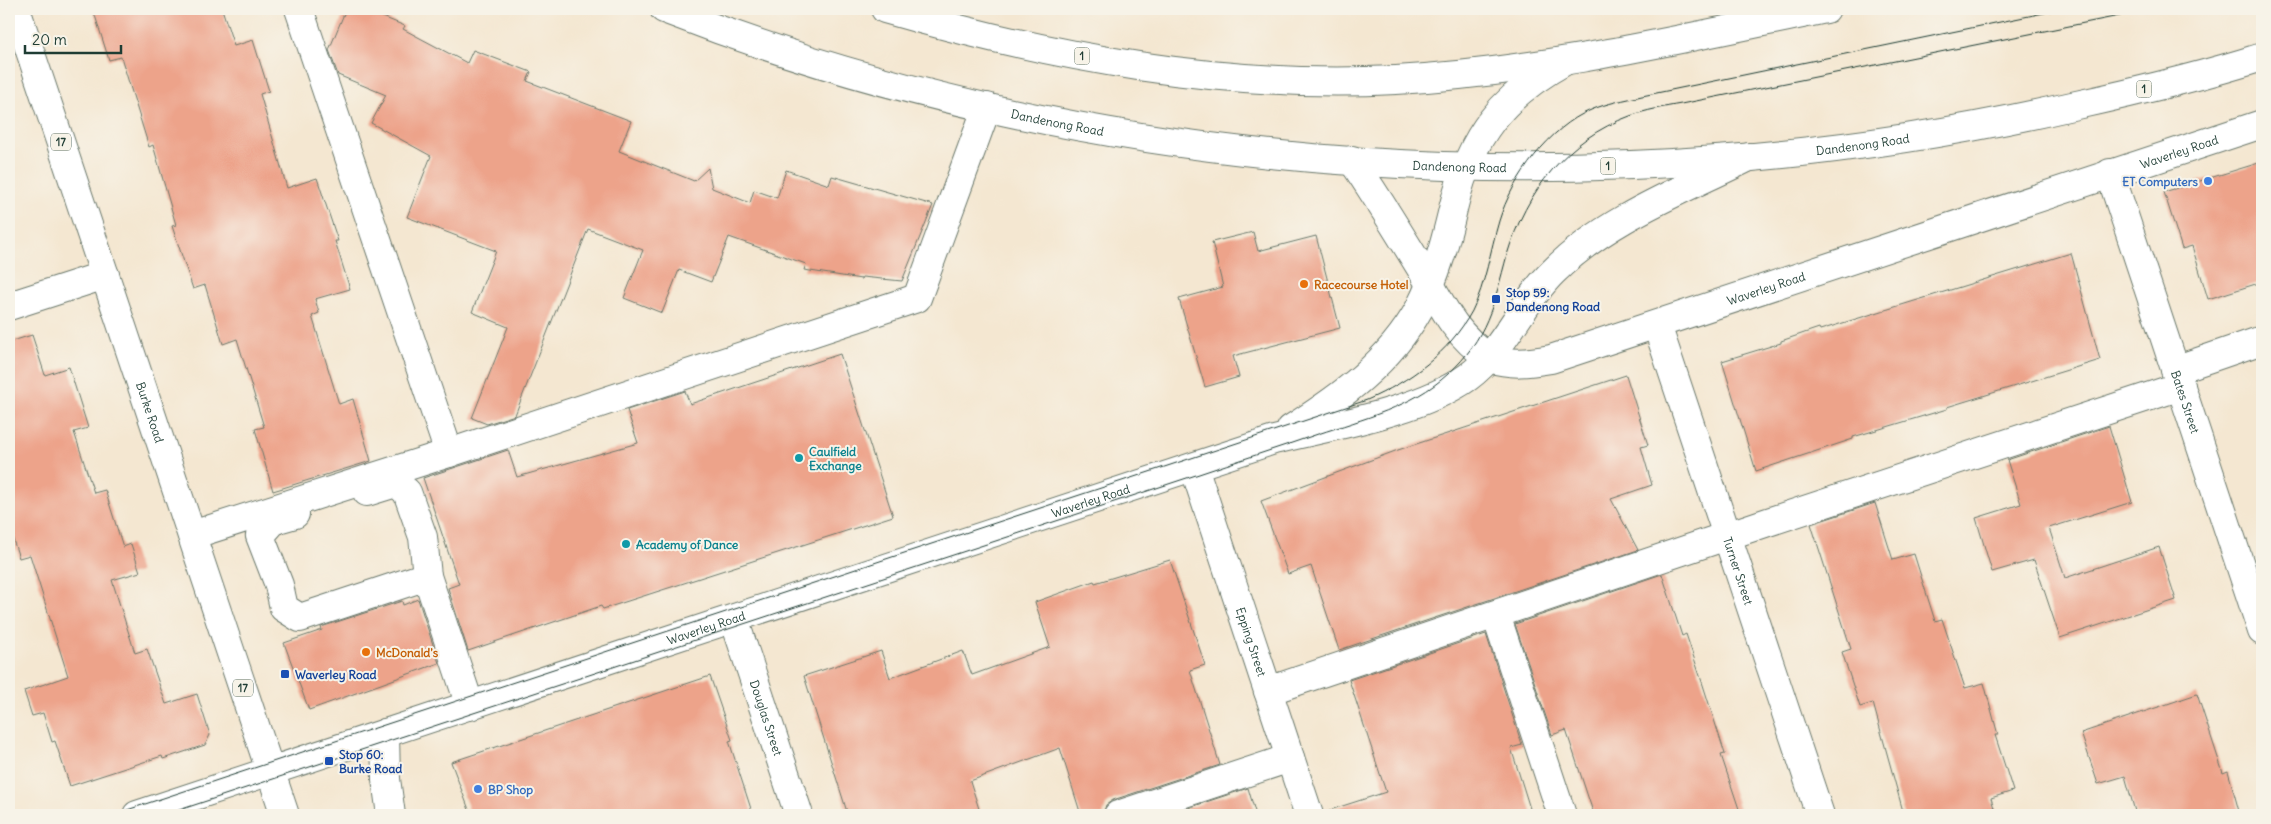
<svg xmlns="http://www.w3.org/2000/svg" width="2271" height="824" viewBox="0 0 2271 824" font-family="Delius,sans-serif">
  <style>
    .building { fill: #eda38a }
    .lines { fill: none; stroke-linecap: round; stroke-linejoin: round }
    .minor-casing { stroke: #6a786b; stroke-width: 30 }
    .major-casing { stroke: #6a786b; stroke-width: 30 }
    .highway-casing { stroke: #6a786b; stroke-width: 30 }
    .minor { stroke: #fff; stroke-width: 28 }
    .major { stroke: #fff; stroke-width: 28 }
    .highway { stroke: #fff; stroke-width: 28 }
    .tram { stroke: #1f3d34; stroke-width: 1 }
    .shop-dot { fill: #3f7fe0; stroke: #f7f3e8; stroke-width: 2 }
    .food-dot { fill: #e8710a; stroke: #f7f3e8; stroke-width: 2 }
    .transit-dot { fill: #1a4fb4; stroke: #f7f3e8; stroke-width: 2 }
    .culture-dot { fill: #0f9aa8; stroke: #f7f3e8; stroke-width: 2 }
    .labels { text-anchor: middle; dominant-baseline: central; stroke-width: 4; stroke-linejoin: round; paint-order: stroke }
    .shield { fill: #f7f3e8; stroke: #60746a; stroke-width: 1 }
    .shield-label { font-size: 11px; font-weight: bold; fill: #1f3d34 }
    .street-label { font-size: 12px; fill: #1f3d34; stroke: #f7f3e8 }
    .shop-label { font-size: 12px; font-weight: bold; fill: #366cbe; stroke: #f7f3e8; text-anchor: end }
    .food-label { font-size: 12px; font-weight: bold; fill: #c56008; stroke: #f7f3e8; text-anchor: start }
    .transit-label { font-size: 12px; font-weight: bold; fill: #164399; stroke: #f7f3e8; text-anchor: start }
    .culture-label { font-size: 12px; font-weight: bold; fill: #0d838f; stroke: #f7f3e8; text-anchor: start }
  </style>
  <rect width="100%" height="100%" fill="#f7f3e8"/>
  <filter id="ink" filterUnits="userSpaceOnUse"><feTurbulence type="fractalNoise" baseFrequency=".02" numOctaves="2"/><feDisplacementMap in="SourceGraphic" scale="10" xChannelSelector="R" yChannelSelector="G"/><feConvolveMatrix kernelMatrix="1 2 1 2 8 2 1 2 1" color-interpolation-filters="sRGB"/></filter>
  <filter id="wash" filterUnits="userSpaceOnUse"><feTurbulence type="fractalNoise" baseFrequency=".0096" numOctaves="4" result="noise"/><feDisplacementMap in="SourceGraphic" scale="20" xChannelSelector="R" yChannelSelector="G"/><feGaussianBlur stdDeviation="1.12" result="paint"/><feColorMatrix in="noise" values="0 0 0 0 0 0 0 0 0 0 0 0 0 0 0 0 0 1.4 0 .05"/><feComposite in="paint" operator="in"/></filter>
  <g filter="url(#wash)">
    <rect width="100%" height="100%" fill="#f4e7d1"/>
    <g id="blocks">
      <g class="building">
        <path d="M93,9h129l12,37 19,-6 16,51 -9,3 27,94 30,-10 21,63h-3l15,48 -35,10 4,14 -7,3 27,88 14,-5 18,62 -98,30 -18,-62 9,-2 -27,-88 -14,5 -18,-59 -12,4 -21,-63 4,-1 -23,-80 -4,2 -28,-90 -12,3z"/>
        <path d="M346,9h17l42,17 -2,3 64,34 6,-13 58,22 -4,9 104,40 -12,30 75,30 14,-13 4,20 38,15 4,-13 23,8 9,-28 43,15 3,-9 101,29 -31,76 -40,-4 -1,2 -57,-9 2,-6 -77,-27 -18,45 -32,-12 -17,43 -38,-15 19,-48 -55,-21 -73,186 -28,9 -15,-6 36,-91 -36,-15 24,-61 -89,-34 24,-61 -60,-33 15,-28 -48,-20 -9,-25z"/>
        <path d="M2262,162v120l-54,17 -16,-53 -10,3 -18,-57z"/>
        <path d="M1253,232l5,19 58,-15 24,92 -107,28 6,21 -34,10 -26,-88 44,-12 -11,-45z"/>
        <path d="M2071,253l29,107 -153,47v2l-94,28v2l-97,32 -34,-110 59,-18v-2l38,-13 1,2z"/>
        <path d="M32,335l13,40 24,-8 19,61 -14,4 20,61 11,-3 18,57 8,-3 9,28 -28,8 23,73 12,-4 19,55 31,-10 13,41 -5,10 -42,14 -1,-3 -92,30 -15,-45 -3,1 -9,-29 -11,3 -8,-25 44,-15 -38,-121 -11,3 -10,-31v-185z"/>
        <path d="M840,354l53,162 -290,93 -2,-3 -133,45 -20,-63 11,-4 -36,-106 85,-28 9,27 121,-34 -11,-33 58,-19 5,13z"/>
        <path d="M1626,375l22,70 -7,2 11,38 -41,14 27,51 -299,100 -28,-84 -23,8 -27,-73 137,-51z"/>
        <path d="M2109,426l23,76 -83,26 16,50 94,-31 17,53 -116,38 -26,-78 -42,12 -16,-54 45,-14 -14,-44z"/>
        <path d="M1875,503l18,57 21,-6 21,67 7,-2 23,69 19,-5 14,52h-3l18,56 -22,7 5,17h-92l-31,-112 -13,4 -18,-55 9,-3 -40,-125z"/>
        <path d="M1170,560l35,105 -15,5 30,95 -107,35 -7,5 -3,10h-22l-21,-67 -90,33 11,34h-133l-44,-139 77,-25 9,27 73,-27 9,24 78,-28 -15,-45 59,-21 1,2z"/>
        <path d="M1662,574l20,62 4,-2 17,51 22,69 -4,1 20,60h-147l-28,-85 -14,5 -37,-111z"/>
        <path d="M418,599l21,64 -130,47 -25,-67 38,-13 -1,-3 81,-26 1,4z"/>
        <path d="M1486,634l36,111 -11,3 21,67h-202v-5l56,-18 -37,-112z"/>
        <path d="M710,676l22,64 -3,1 24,74h-282l-20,-53z"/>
        <path d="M2197,694l26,79 5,-2 12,44h-104l-11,-39 -27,8 -17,-51z"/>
        <path d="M1248,788l8,27h-89z"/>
      </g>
    </g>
  </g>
  <g filter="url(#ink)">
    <use href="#blocks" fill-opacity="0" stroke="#6a786b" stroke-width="1"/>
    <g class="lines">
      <g class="minor-casing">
        <g id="minor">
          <path d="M299,9l150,444"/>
          <path id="s1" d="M2110,173l152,458"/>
          <path d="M9,306l96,-31"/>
          <path id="s2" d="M1657,325l163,490"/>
          <path id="s3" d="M1489,358c22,7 39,5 62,1l711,-235"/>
          <path d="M2175,370l87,-30"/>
          <path id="s4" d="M1194,467l115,348"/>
          <path d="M367,492l29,-9 11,9 16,45 4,39 43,130"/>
          <path d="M295,514l-21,6 -14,16 19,49 5,23 16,10 127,-42"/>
          <path d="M192,535l257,-82 468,-155 70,-191"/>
          <path d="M1496,615l66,200"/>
          <path id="s5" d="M734,619l65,196"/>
          <path d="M1268,691l497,-168 416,-137"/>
          <path d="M385,733l1,46 5,36"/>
          <path d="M1118,815l172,-57"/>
        </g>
      </g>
      <g class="major-casing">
        <g id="major">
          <path id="s6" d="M16,9l269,806"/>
          <path d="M1352,160c24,35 46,71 68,107 22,37 32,65 69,91"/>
          <path d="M1291,429c50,-32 98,-66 128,-120 18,-35 26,-66 35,-104 17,-70 48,-109 111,-144"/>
          <path id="s7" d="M137,815l1137,-375c58,-14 145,-28 194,-63 36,-26 53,-74 85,-105 53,-53 130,-82 196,-115"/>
        </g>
      </g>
      <g class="highway-casing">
        <g id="highway">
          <path id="s8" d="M664,9c440,172 949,203 1408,97 64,-14 128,-29 190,-49"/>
          <path d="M885,9c166,48 337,80 511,71 145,-8 289,-42 430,-71"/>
        </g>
      </g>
      <use href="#minor" class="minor"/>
      <use href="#major" class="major"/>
      <use href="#highway" class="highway"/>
      <g class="tram">
        <path d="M112,815l1255,-415c43,-19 82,-47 105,-89 14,-28 18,-60 27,-90 13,-43 51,-94 92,-111 16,-7 34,-10 51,-14l421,-87"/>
        <path d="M164,815l1032,-340c41,-14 82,-27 122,-41 45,-15 94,-27 130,-60 39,-35 46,-71 59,-119 19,-64 60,-116 123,-139 16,-6 34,-9 51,-12l473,-95"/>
      </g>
    </g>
  </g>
  <g class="shop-dot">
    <circle cx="2208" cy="181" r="5"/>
    <circle cx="478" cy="789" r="5"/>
  </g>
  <g class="food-dot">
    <circle cx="1304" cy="284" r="5"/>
    <circle cx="366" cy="652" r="5"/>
  </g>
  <g class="transit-dot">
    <rect x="1491" y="294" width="10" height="10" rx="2.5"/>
    <rect x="280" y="669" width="10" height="10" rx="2.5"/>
    <rect x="324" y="756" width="10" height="10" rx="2.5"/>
  </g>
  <g class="culture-dot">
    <circle cx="799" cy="458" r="5"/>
    <circle cx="626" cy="544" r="5"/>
  </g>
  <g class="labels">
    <g class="shield">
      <rect x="1074.5" y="47.5" width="15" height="17" rx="4"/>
      <rect x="2136.5" y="80.5" width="15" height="17" rx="4"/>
      <rect x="51" y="133.5" width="20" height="17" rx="4"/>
      <rect x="1600.5" y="157.5" width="15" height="17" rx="4"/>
      <rect x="233" y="679.5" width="20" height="17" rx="4"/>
    </g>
    <g class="shield-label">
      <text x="1082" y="56">1</text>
      <text x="2144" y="89">1</text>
      <text x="61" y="142">17</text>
      <text x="1608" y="166">1</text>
      <text x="243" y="688">17</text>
    </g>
    <g class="street-label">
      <text stroke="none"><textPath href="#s8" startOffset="410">Dandenong Road</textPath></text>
      <text stroke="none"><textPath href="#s8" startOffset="1219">Dandenong Road</textPath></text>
      <text stroke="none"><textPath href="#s3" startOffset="724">Waverley Road</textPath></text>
      <text stroke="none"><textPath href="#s8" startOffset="815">Dandenong Road</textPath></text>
      <text stroke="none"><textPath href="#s3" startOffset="289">Waverley Road</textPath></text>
      <text stroke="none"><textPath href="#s1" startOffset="241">Bates Street</textPath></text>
      <text stroke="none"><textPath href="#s6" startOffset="425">Burke Road</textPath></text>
      <text stroke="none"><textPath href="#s7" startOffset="1004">Waverley Road</textPath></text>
      <text stroke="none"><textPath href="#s2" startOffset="259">Turner Street</textPath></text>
      <text stroke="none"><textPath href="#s7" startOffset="599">Waverley Road</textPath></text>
      <text stroke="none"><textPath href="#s4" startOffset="184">Epping Street</textPath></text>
      <text stroke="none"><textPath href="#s5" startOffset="104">Douglas Street</textPath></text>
    </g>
    <g class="shop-label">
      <text x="2198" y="181">ET Computers</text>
      <text x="488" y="789" text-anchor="start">BP Shop</text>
    </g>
    <g class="food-label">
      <text x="1314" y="284">Racecourse Hotel</text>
      <text x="376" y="652">McDonald's</text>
    </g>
    <g class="transit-label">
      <text x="1506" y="292">Stop 59:<tspan x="1506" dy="14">Dandenong Road</tspan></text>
      <text x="295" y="674">Waverley Road</text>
      <text x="339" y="754">Stop 60:<tspan x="339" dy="14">Burke Road</tspan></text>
    </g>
    <g class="culture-label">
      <text x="809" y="451">Caulfield<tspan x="809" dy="14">Exchange</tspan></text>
      <text x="636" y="544">Academy of Dance</text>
    </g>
  </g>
  <rect width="2271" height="824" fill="none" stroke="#f7f3e8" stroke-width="30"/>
  <path d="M25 45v8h96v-8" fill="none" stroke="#1f3d34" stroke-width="2.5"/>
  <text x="32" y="45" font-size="15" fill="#1f3d34" stroke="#f7f3e8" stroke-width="4" paint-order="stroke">20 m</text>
</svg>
